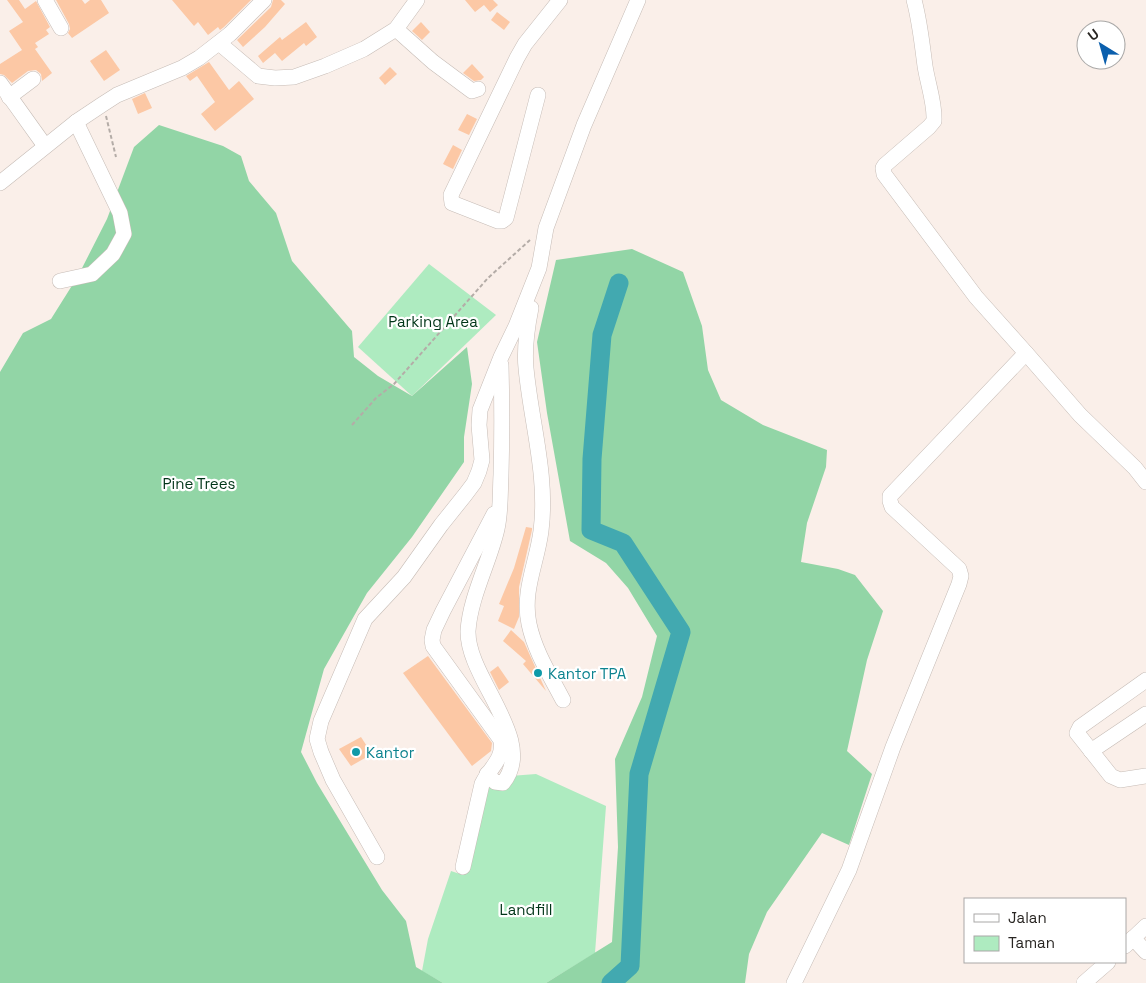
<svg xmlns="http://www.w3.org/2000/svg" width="1146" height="983" viewBox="0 0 1146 983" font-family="'Space Grotesk',sans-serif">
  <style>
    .green { fill: #aeebc0 }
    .forest { fill: #92d5a6 }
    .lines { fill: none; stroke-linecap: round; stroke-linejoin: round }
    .river { stroke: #42a9b0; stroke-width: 19 }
    .building { fill: #fcc8a5 }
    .minor-casing { stroke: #c6bcb6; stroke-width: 16 }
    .path { stroke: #b4aca7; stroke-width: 2; stroke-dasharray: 4 2.5; stroke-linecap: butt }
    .minor { stroke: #fff; stroke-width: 15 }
    .culture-dot { fill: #0f9aa8; stroke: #fff; stroke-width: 2 }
    .labels { text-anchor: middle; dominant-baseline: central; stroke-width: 4.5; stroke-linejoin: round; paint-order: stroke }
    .park-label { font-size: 15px; fill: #003518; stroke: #fff }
    .culture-label { font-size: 15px; fill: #0d838f; stroke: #fff; text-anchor: start }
  </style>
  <rect width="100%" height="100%" fill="#faefe9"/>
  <g class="green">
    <path d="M429,264l67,51 -84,81 -54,-49z"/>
    <path d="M536,774l70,32 -11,147 -49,30h-103l-21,-12 6,-32 23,-68 12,4 19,-90 28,-9z"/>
  </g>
  <g class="forest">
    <path d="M159,125l64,21 18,10 8,25 27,32 16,48 60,70 2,26 24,19 34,20 55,-49 5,37 -8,53v25l-52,75 -45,56 -43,76 -23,83 16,31 65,107 24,31 10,46 27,16h-443v-611l23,-39 28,-14 27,-43 29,-57 27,-72z"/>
    <path d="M632,249l51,23 19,54 6,44 13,30 42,25 64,25 -1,17 -19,56 -6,39 37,7 17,6 28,36 -16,49 -20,91 25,23 -23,71 -27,-12 -55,79 -18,42 -4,29h-199l66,-41 6,-95 -3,-88 27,-62 15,-61 -29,-48 -22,-25 -36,-22 -23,-128 -10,-71 19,-82z"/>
  </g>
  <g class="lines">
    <path class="river" d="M611,983l19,-17 9,-192 42,-142 -58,-89 -32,-13 1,-71 10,-124 17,-52"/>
  </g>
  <g class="building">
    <path d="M7,0h12l6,9 11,-8 14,26 -4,3 3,4 -14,9 3,4 -3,2 17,24 -10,8 -1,-7 -5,-4 -8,1 -16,12 -8,-8 -4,-1v-10l22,-14 -13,-19 14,-9z"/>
    <path d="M56,0h26l3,4 5,-4h11l8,13 -37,25 -4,-5 2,-4 -1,-5z"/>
    <path d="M172,0h79l-27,27 -4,3 -2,-3 -10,8 -10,-13 -4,4z"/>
    <path d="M273,0h8l4,4 -20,23 -22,20 -6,-7 34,-33z"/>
    <path d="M465,0h28l5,5 -8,7 -6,-7 -9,7z"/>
    <path d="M497,12l13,10 -6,8 -13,-10z"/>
    <path d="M306,22l11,15 -11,9 -2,-3 -22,18 -7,-8 -12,10 -5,-7 22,-19 2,3z"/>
    <path d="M421,22l9,10 -8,8 -10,-9z"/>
    <path d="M106,50l14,20 -16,11 -14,-20z"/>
    <path d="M209,62l20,28 10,-9 15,18 -39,32 -14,-17 14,-12 -18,-26 -7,5 -4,-5z"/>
    <path d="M472,64l12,13 -3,3 -7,1 -11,-8z"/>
    <path d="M390,67l7,7 -12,11 -6,-7z"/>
    <path d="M145,93l7,15 -14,6 -6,-15z"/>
    <path d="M467,114l10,5 -8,16 -11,-5z"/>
    <path d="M453,145l9,5 -9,19 -10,-5z"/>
    <path d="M526,527l6,1v2l-13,57v30l-5,12 -16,-8 6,-15 -5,-2 15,-36z"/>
    <path d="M511,630l13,12 22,49 -23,-27 3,-3 -23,-20z"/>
    <path d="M428,656l64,87 -1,8 -19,15 -69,-93z"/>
    <path d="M498,666l11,16 -10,8 -9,-18z"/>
    <path d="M361,737l11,17 -21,12 -12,-17z"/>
  </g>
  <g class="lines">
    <g class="minor-casing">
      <g id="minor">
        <path d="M45,0l16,28"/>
        <path d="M396,29l37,33 39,29 6,-2"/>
        <path d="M219,43l39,33 17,2 19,-1 31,-11 39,-17 32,-20 21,-29"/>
        <path d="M0,83l45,63"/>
        <path d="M538,95l-32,123 -4,3h-4l-46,-18 -1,-8 66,-137 8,-14 35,-44"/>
        <path d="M9,97l24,-18"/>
        <path d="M0,183l76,-61 27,-18 14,-9 65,-27 17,-10 31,-24 34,-34"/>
        <path d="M60,281l32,-7 21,-20 11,-20 -4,-21 -44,-91"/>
        <path d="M531,308c-4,20 -7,40 -5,60 5,54 22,108 15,163 -4,32 -19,60 -12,93 6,28 21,51 34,76"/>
        <path d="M1026,353l54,62 55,53 11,14"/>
        <path d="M1146,680l-66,47 -3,6 34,43 9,4 26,-4"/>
        <path d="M1091,751l55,-37"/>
        <path d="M487,774l8,8 8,1c35,-43 -36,-104 -35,-152 2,-34 22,-70 29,-102 4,-18 3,-36 4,-54 1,-36 1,-73 0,-110"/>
        <path d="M377,857l-44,-77 -12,-28 -4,-13 4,-18 44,-102 39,-42 37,-52 24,-30 9,-12 5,-12 3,-11 -3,-35 1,-15 21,-53 15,-31 23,-58 7,-40 38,-103 54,-125"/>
        <path d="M463,867l19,-83c8,-17 22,-24 19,-44l-68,-94 -1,-6 2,-10 9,-19 51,-97"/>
        <path d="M1133,938l13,14"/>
        <path d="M1125,946l21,-20"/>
        <path d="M794,983l55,-113 44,-123 66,-163 2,-8 -2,-7 -67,-62 -2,-6v-5l136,-143 -50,-56 -92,-123 -1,-6 2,-3 44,-38 5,-6c1,-18 -6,-36 -9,-55 -3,-22 -5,-44 -11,-66"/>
        <path d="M1084,983l24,-21"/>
      </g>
    </g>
    <g class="path">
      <path d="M106,116l10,41"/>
      <path d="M352,425l24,-27 18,-14 94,-106 42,-38"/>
    </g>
    <use href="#minor" class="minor"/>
  </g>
  <g class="culture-dot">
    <circle cx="538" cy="673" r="5"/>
    <circle cx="356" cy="752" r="5"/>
  </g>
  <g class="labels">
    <g class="park-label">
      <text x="433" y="321">Parking Area</text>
      <text x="199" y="483">Pine Trees</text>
      <text x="526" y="909">Landfill</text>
    </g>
    <g class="culture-label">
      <text x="548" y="673">Kantor TPA</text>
      <text x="366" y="752">Kantor</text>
    </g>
  </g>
  <rect x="964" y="898" width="162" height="65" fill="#ffffff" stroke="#a9a8a7"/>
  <rect x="974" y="914" width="25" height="8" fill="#ffffff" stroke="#a9a8a7"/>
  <text x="1008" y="923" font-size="15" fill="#292623">Jalan</text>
  <rect x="974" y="936" width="25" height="15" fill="#aeebc0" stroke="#a9a8a7"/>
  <text x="1008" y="948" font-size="15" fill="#292623">Taman</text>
  <g transform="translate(1101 45) rotate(323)"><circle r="24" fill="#ffffff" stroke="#a9a8a7"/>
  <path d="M0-4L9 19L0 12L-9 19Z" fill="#0b5fad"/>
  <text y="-8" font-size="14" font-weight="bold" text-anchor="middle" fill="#292623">U</text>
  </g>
</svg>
